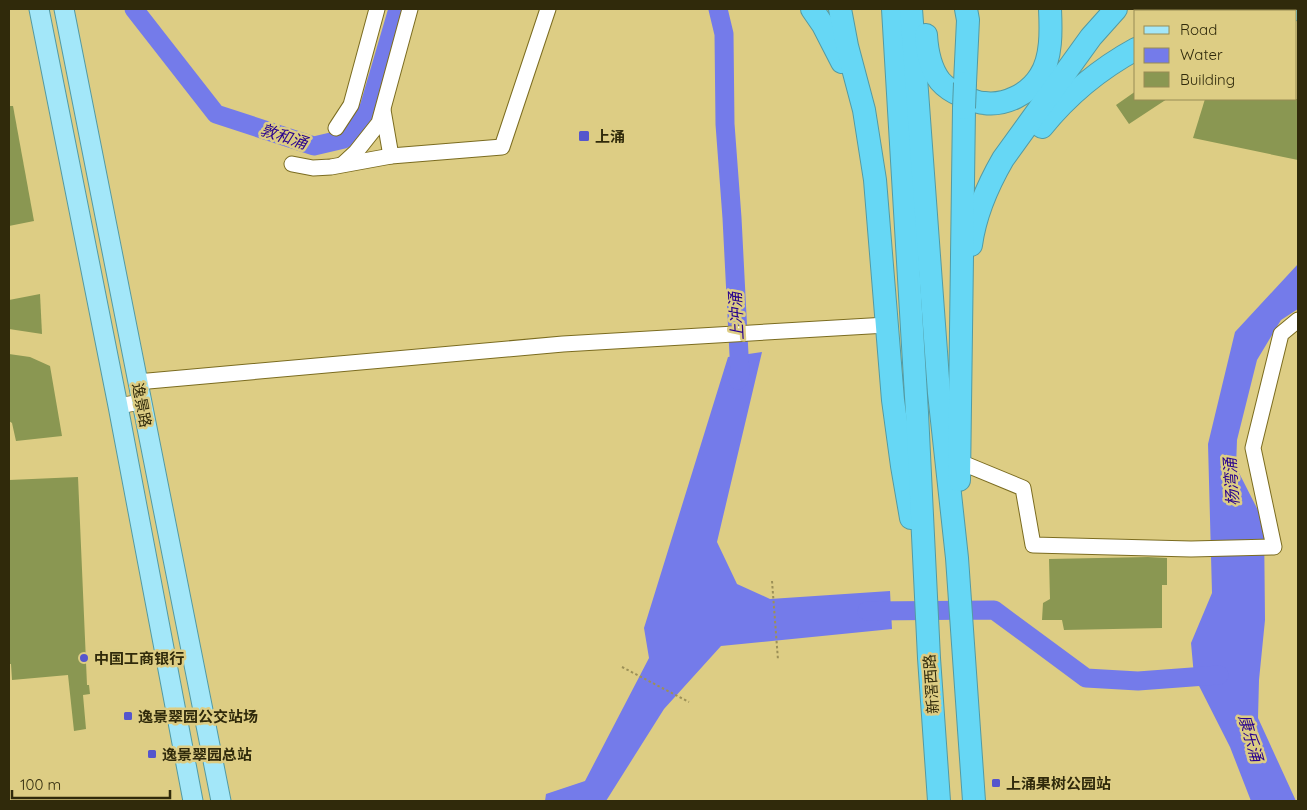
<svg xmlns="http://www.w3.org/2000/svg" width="1307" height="810" viewBox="0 0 1307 810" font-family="Quicksand,'Noto Sans SC',sans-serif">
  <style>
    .water { fill: #747bea }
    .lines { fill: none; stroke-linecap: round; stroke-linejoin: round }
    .river { stroke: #747bea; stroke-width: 19 }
    .building { fill: #8a9752 }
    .minor-casing { stroke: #7b6c20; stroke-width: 17 }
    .major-casing { stroke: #539aa3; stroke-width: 21 }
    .highway-casing { stroke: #539aa3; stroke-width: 24 }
    .path { stroke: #9c9057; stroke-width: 2; stroke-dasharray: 2.5 2.5; stroke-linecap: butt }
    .minor { stroke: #fff; stroke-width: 15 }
    .major { stroke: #a3e7f9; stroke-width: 19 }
    .highway { stroke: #66d7f5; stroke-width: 22 }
    .highway-bridge-casing { stroke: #539aa3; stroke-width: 24; stroke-linecap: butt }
    .highway-bridge { stroke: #66d7f5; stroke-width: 22 }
    .poi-dot { fill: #5556cd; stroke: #ddcd84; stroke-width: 2 }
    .labels { text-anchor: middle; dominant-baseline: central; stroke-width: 5; stroke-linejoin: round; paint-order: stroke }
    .poi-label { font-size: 15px; font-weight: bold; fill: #302a0b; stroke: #ddcd84; text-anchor: start }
    .street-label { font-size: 15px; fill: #302a0b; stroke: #ddcd84 }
    .water-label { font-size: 16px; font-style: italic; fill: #27008e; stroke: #ddcd84 }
  </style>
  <rect width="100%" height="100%" fill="#ddcd84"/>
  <g class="water">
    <path d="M1298,264v45l-17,11 -24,40 -20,80 -1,27 28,55 1,98 -6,60 -1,38 38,83h-45l-21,-54 -36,-71 -3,-33 21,-50 -4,-149 27,-112z"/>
    <path d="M762,352l-45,190 20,42 33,15 120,-8 2,38 -171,17 -57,63 -58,92h-61l1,-7 39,-13 64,-123 -5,-30 84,-271z"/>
  </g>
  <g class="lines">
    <g class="river">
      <path d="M134,9l82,105 98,32 30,-7 25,-31 29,-99"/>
      <path d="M718,9l6,25 1,90 7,94 8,156 -2,6"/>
      <path d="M867,611l127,-1 92,68 52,3 81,-6"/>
    </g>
  </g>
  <g class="building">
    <path d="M1136,91v8h31l-38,25 -13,-19z"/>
    <path d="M1205,99h93v61l-105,-22z"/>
    <path d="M9,106h4l21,115 -25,5z"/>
    <path d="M40,294l2,40 -33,-5v-29z"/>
    <path d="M9,354l21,3 20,9 12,70 -46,5 -4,-18 -3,-2z"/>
    <path d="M78,477l9,208h2l1,9 -7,1 3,34 -12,2 -6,-56 -56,5 -1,-16h-2v-184z"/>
    <path d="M1148,557l19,1v27h-5v43l-98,2 -2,-10h-20l1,-17 7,-4 -1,-40z"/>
  </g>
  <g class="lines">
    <g class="minor-casing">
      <g id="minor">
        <path d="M383,110l8,46"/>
        <path d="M336,128l15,-23 26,-96"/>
        <path d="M292,164l21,4 18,-1 60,-11 111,-9 46,-138"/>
        <path d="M343,164l13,-12 23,-29 31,-114"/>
        <path d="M137,382l426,-38 324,-19"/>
        <path d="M118,406l23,-4"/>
        <path d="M960,462l63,26 10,57 158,4 83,-2 -21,-99 28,-114 17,-14"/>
      </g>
    </g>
    <g class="major-casing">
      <g id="major">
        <path d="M39,9l79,397 75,395"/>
        <path d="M64,9l157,792"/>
      </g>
    </g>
    <g class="highway-casing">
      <g id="highway">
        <path d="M812,9l11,16 19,37"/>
        <path d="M840,9l7,37 17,64 11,70 18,220 9,66 9,52"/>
        <path d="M893,9l24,404 12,245 10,143"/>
        <path d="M911,9l28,384 18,165 17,243"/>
        <path d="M1268,11l30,-2"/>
        <path d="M926,35c1,16 4,33 14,46 6,7 15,12 22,15 7,3 15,7 22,7 21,3 45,-9 56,-27 12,-18 11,-46 10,-67"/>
        <path d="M965,83l3,-63 -2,-11"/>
        <path d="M1042,127c25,-31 59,-59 94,-78"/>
        <path d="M971,245c4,-30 17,-60 32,-86l88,-122 25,-28"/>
        <path d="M959,480l5,-372"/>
      </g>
    </g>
    <g class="path">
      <path d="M772,581l6,79"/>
      <path d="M622,667l67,35"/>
    </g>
    <use href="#minor" class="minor"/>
    <use href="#major" class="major"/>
    <use href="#highway" class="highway"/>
    <g class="highway-bridge-casing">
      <path id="highway-bridge" d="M964,108l1,-25"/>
    </g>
    <use href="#highway-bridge" class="highway-bridge"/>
  </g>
  <g class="poi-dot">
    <rect x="578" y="130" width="12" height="12" rx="2.5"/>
    <circle cx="84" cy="658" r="5"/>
    <rect x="123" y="711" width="10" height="10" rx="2.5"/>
    <rect x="147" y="749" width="10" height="10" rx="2.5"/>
    <rect x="991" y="778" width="10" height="10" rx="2.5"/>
  </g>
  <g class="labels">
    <g class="poi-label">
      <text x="595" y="136">上涌</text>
      <text x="94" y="658">中国工商银行</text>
      <text x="138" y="716">逸景翠园公交站场</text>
      <text x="162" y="754">逸景翠园总站</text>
      <text x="1006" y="783">上涌果树公园站</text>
    </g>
    <g class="street-label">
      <text transform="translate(142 405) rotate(79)">逸景路</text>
      <text transform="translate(931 684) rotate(-94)">新滘西路</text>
    </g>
    <g class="water-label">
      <text transform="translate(284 136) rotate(18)">敦和涌</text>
      <text transform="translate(736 316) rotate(-93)">上冲涌</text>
      <text transform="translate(1231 482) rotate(-94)">杨湾涌</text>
      <text transform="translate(1251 738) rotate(74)">康乐涌</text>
    </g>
  </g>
  <rect width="1307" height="810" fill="none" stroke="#302a0b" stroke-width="20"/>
  <rect x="1134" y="10" width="162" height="90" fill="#ddcd84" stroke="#988c54"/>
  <rect x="1144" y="26" width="25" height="8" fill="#a3e7f9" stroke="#988c54"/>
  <text x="1180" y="35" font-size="15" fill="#302a0b">Road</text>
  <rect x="1144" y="48" width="25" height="15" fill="#747bea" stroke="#988c54"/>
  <text x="1180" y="60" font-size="15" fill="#302a0b">Water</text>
  <rect x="1144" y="72" width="25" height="15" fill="#8a9752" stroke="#988c54"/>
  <text x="1180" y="85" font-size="15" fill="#302a0b">Building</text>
  <path d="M12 790v8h158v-8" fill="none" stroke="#302a0b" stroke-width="2.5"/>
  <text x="20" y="790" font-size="15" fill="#302a0b" stroke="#ddcd84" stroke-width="4" paint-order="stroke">100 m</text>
</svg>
